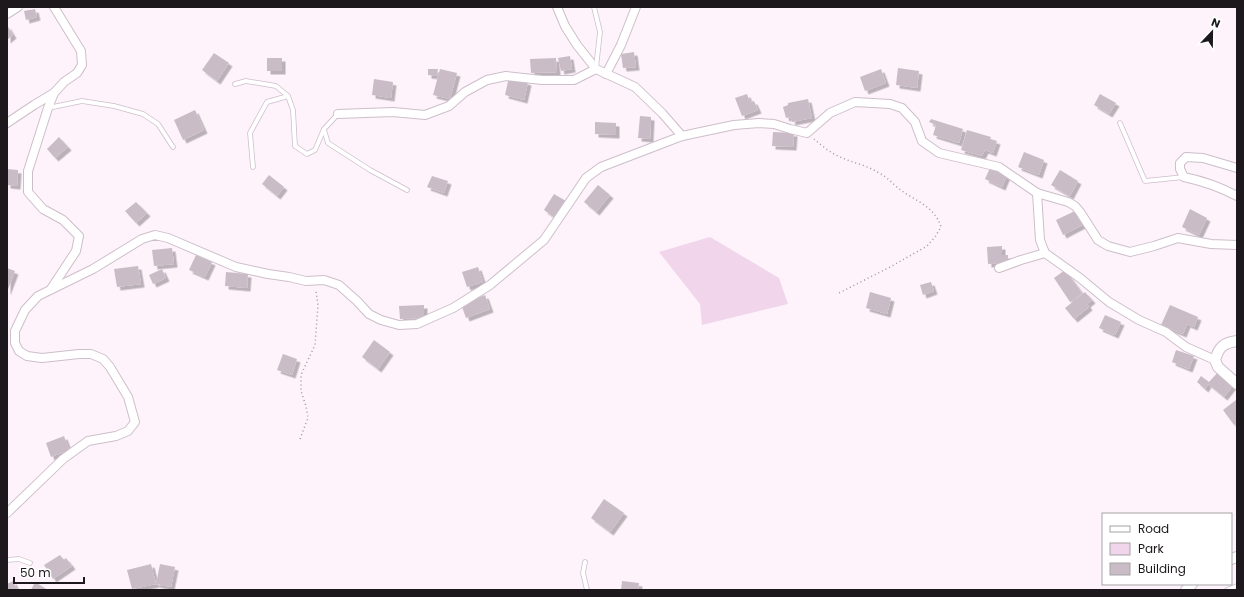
<svg xmlns="http://www.w3.org/2000/svg" width="1244" height="597" viewBox="0 0 1244 597" font-family="Poppins,sans-serif">
  <style>
    .green { fill: #f0d5eb }
    .building { fill: #cabcc7; filter: url(#shadow) }
    .lines { fill: none; stroke-linecap: round; stroke-linejoin: round }
    .service-casing { stroke: #cdbfca; stroke-width: 5.5 }
    .minor-casing { stroke: #cdbfca; stroke-width: 10 }
    .tertiary-casing { stroke: #cdbfca; stroke-width: 12 }
    .path { stroke: #a1979e; stroke-width: 1.5; stroke-dasharray: 1 3; stroke-linecap: butt }
    .service { stroke: #fff; stroke-width: 4 }
    .minor { stroke: #fff; stroke-width: 8 }
    .tertiary { stroke: #fff; stroke-width: 10 }
  </style>
  <defs>
    <filter id="shadow"><feDropShadow dx="3.5" dy="3.5" stdDeviation="0" flood-color="#0004"/></filter>
  </defs>
  <rect width="100%" height="100%" fill="#fef2fb"/>
  <path class="green" d="M710,237l69,41 9,26 -86,21 -2,-21 -41,-52z"/>
  <g class="building">
    <path d="M35,9l2,8 -11,3 -2,-9z"/>
    <path d="M7,25l6,10 -6,5z"/>
    <path d="M634,52l2,15 -13,1 -2,-14z"/>
    <path d="M214,53l15,10 -12,18 -15,-11z"/>
    <path d="M570,56l2,13 -11,2 -3,-13z"/>
    <rect x="267" y="58" width="15" height="13"/>
    <path d="M556,58l1,14 -26,1 -1,-14z"/>
    <path d="M898,68l21,3 -2,17 -21,-3z"/>
    <path d="M428,69h10l-1,7 -9,-1z"/>
    <path d="M440,69l17,4 -7,26 -17,-4z"/>
    <path d="M881,69l5,14 -21,8 -5,-14z"/>
    <path d="M509,77l19,5 -4,18 -19,-5z"/>
    <path d="M374,79l19,3 -2,16 -19,-3z"/>
    <path d="M747,94l3,8 4,-1 4,9 -16,6 -7,-18z"/>
    <path d="M1100,94l16,9 -7,11 -15,-9z"/>
    <path d="M808,99l4,19 -20,4 -1,-5 -5,1 -3,-11 5,-2v-2z"/>
    <path d="M195,110l9,20 -21,10 -9,-20z"/>
    <path d="M640,116l11,1 -1,22 -12,-1z"/>
    <path d="M931,119l32,10 -4,14 -26,-8 3,-10 -7,-3z"/>
    <path d="M595,122l21,1v12l-21,-1z"/>
    <path d="M967,130l24,7 -1,2 7,2 -4,12 -8,-3 -3,6 -21,-6z"/>
    <path d="M773,132l21,1 -1,14 -21,-1z"/>
    <path d="M59,137l9,10 -13,11 -8,-9z"/>
    <path d="M1024,152l20,8 -5,15 -21,-8z"/>
    <path d="M990,168l17,7 -5,12 -17,-8z"/>
    <path d="M7,169l11,1 -1,16 -10,-1z"/>
    <path d="M1060,170l18,11 -8,15 -19,-11z"/>
    <path d="M269,175l15,12 -7,9 -15,-12z"/>
    <path d="M432,176l16,5 -4,12 -17,-6z"/>
    <path d="M598,185l12,10 -14,17 -12,-10z"/>
    <path d="M554,194l12,7 -11,17 -11,-8z"/>
    <path d="M136,202l11,11 -11,10 -11,-12z"/>
    <path d="M1190,209l17,9 -8,17 -17,-8z"/>
    <path d="M1077,210l7,14 -21,11 -7,-15z"/>
    <path d="M1002,246v9h6v8l-20,1 -1,-17z"/>
    <path d="M172,248l2,16 -20,2 -2,-16z"/>
    <path d="M196,255l16,7 -7,15 -16,-7z"/>
    <path d="M138,266l3,18 -24,3 -3,-18z"/>
    <path d="M478,267l5,15 -16,5 -5,-15z"/>
    <path d="M7,268l8,3 -8,21z"/>
    <path d="M162,269l4,9 -13,6 -4,-9z"/>
    <path d="M1065,270l17,23 -12,9 -16,-24z"/>
    <path d="M226,272l22,2 -1,14 -22,-2z"/>
    <path d="M931,282l3,9 -11,4 -3,-10z"/>
    <path d="M870,292l21,6 -4,16 -21,-6z"/>
    <path d="M1085,292l7,8 -5,4 2,3 -15,12 -9,-11z"/>
    <path d="M485,295l5,14 -24,9 -5,-14z"/>
    <path d="M424,305v13l-24,1 -1,-13z"/>
    <path d="M1170,305l28,12 -4,10 -7,-3 -4,10 -22,-9z"/>
    <path d="M1105,315l16,7 -6,13 -16,-7z"/>
    <path d="M374,340l16,12 -12,17 -16,-12z"/>
    <path d="M1176,350l18,6 -5,13 -17,-7z"/>
    <path d="M283,354l14,5 -5,16 -15,-5z"/>
    <path d="M1219,371l16,12 -11,14 -16,-13 -3,5 -8,-7 4,-6 8,6z"/>
    <path d="M1236,400l1,2v21l-3,2 -11,-15z"/>
    <path d="M64,436l5,14 -18,7 -5,-14z"/>
    <path d="M604,499l20,14 -14,19 -19,-14z"/>
    <path d="M60,555l4,5 2,-2 6,8 -19,13 -9,-14z"/>
    <path d="M151,564l5,20 -24,5 -5,-19z"/>
    <path d="M160,564l15,3 -4,20 -15,-3z"/>
    <path d="M13,581l4,9h-10v-6z"/>
    <path d="M622,581l17,2 -1,7h-17z"/>
    <path d="M35,582l13,8h-17z"/>
  </g>
  <g class="lines">
    <g class="service-casing">
      <g id="service">
        <path d="M594,7l6,25 -4,36"/>
        <path d="M235,84l11,-3 30,5 12,10 5,14 2,36 12,8 8,-4 9,-21 14,-15"/>
        <path d="M48,108l34,-7 32,5 29,8 15,10 15,23"/>
        <path d="M1120,123l25,58 39,-4"/>
        <path d="M324,130l4,13 42,27 37,20"/>
        <path d="M253,167l-3,-34 17,-31 21,-6"/>
        <path d="M7,560l12,-1 11,4"/>
        <path d="M585,562l-2,11 4,17"/>
        <path d="M1227,590l10,-4"/>
      </g>
    </g>
    <g class="minor-casing">
      <g id="minor">
        <path d="M557,7l8,19 12,19 19,24 39,18 27,26 20,23"/>
        <path d="M7,14l11,-7"/>
        <path d="M606,74l15,-29 15,-38"/>
        <path d="M338,114l55,-2 32,3 24,-9 16,-14 22,-12 19,-4 36,4h32l22,-11"/>
        <path d="M7,123l27,-18 20,-12"/>
        <path d="M1237,168l-34,-10 -17,-1 -6,6v6l4,8c19,4 36,10 53,19"/>
        <path d="M1037,193l3,47 5,13 35,25 29,24 30,18 27,12 20,15 29,13"/>
        <path d="M999,268l22,-8 24,-7"/>
        <path d="M51,289l25,-38 3,-15 -16,-16 -20,-11 -15,-17v-21l20,-63 6,-15 10,-11 13,-9 5,-8 -1,-14 -27,-44"/>
        <path d="M7,513l56,-54 25,-18 28,-5 12,-5 7,-9 -7,-25 -18,-30 -7,-8 -12,-5h-12l-37,4 -15,-2 -8,-5 -4,-8v-12l10,-21 13,-14 55,-27 49,-30 13,-4 13,3 68,29 32,7 21,3 17,4 18,-1 15,5 18,16 12,13 12,6 18,5 18,-1 36,-16 37,-23 54,-45 42,-62 15,-11 81,-31 52,-11 25,-2 15,1 16,5 17,4 23,-20 25,-11 35,2 12,4 13,14 7,19 17,12 60,14 38,26 31,9 7,4 5,6 18,28 10,6 22,6 24,-6 24,-8 33,6 26,1"/>
      </g>
    </g>
    <g class="tertiary-casing">
      <g id="tertiary">
        <path d="M1237,341c-14,2 -18,6 -22,19l3,7 19,17"/>
        <path d="M1231,559l6,-2"/>
        <path d="M1186,590l6,-6"/>
      </g>
    </g>
    <g class="path">
      <path d="M814,139c6,5 13,11 20,15 14,8 31,10 45,19 8,4 13,10 19,15 15,12 37,18 43,39l-6,10 -8,9 -35,20 -55,28"/>
      <path d="M300,439l8,-21 -2,-12 -5,-15v-16l14,-30 3,-40 -2,-14 -2,-1"/>
    </g>
    <use href="#service" class="service"/>
    <use href="#minor" class="minor"/>
    <use href="#tertiary" class="tertiary"/>
  </g>
  <rect width="1244" height="597" fill="none" stroke="#1d181c" stroke-width="16"/>
  <rect x="1102" y="513" width="130" height="72" fill="#ffffff" stroke="#a5a3a4"/>
  <rect x="1110" y="526" width="20" height="6" fill="#ffffff" stroke="#a5a3a4"/>
  <text x="1138" y="533" font-size="12" fill="#1d181c">Road</text>
  <rect x="1110" y="543" width="20" height="12" fill="#f0d5eb" stroke="#a5a3a4"/>
  <text x="1138" y="553" font-size="12" fill="#1d181c">Park</text>
  <rect x="1110" y="563" width="20" height="12" fill="#cabcc7" stroke="#a5a3a4"/>
  <text x="1138" y="573" font-size="12" fill="#1d181c">Building</text>
  <g transform="translate(1212 32) rotate(22)" stroke="#ffffff" stroke-width="3" paint-order="stroke">
  <path d="M0-3L7 15L0 10L-7 15Z" fill="#1d181c"/>
  <text y="-6" font-size="11" font-weight="bold" text-anchor="middle" fill="#1d181c">N</text>
  </g>
  <path d="M14 577v6h70v-6" fill="none" stroke="#1d181c" stroke-width="2"/>
  <text x="20" y="577" font-size="12" fill="#1d181c" stroke="#ffffff" stroke-width="3" paint-order="stroke">50 m</text>
</svg>
